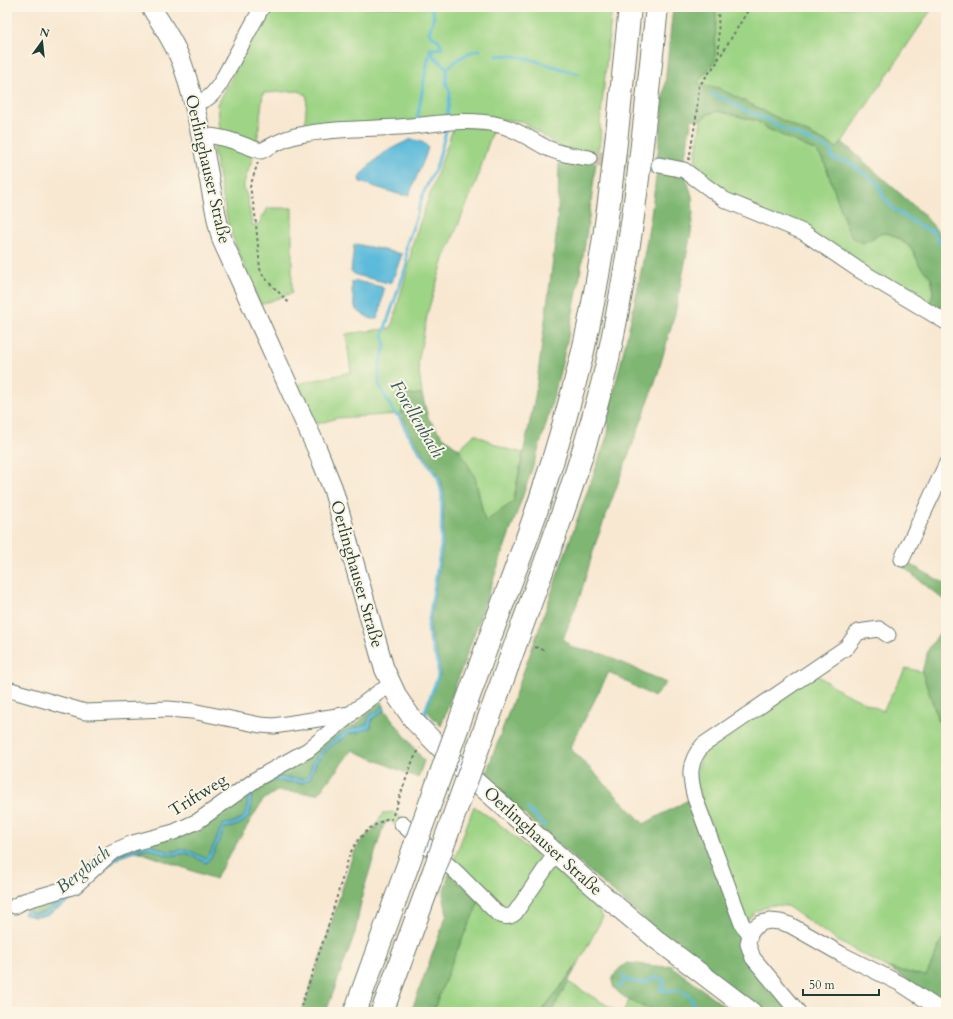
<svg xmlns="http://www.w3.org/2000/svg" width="953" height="1019" viewBox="0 0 953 1019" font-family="Cardo,serif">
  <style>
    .green { fill: #9ed485; stroke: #5e885c }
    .forest { fill: #7eb672; stroke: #4e7a53 }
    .water { fill: #5bbada; stroke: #3d7c87 }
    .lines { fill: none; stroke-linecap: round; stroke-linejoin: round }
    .stream { stroke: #5bbada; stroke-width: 3 }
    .minor-tunnel { stroke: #cdc6b2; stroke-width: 15; stroke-dasharray: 15 8; stroke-linecap: butt }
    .minor-casing { stroke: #6b796b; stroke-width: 17 }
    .major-casing { stroke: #6b796b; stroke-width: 21 }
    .highway-casing { stroke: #6b796b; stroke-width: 24 }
    .path { stroke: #6b796b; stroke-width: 2; stroke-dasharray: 3 3; stroke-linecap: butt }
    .minor { stroke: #fff; stroke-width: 15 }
    .major { stroke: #fff; stroke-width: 19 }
    .highway { stroke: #fff; stroke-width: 22 }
    .highway-bridge-casing { stroke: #6b796b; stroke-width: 24; stroke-linecap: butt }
    .highway-bridge { stroke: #fff; stroke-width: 22 }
    .labels { text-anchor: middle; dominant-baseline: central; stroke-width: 4; stroke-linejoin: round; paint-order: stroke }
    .street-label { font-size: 17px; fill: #1f3d34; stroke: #fcf5e5 }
    .water-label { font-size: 18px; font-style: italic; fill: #2e5c5e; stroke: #fcf5e5 }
  </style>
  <rect width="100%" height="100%" fill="#fcf5e5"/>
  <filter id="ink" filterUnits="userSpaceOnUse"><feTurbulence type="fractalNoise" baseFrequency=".025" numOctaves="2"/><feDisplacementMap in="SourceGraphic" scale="8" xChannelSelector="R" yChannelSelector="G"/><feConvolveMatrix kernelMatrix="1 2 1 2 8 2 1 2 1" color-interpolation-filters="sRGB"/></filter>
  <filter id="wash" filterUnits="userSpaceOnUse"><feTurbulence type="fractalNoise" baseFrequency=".012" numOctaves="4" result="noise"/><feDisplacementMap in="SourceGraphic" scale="16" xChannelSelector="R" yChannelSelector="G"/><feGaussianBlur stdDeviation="0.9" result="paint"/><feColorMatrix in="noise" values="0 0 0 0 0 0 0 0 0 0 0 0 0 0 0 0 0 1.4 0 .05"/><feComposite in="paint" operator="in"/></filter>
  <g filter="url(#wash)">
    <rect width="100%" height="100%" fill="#f8e8d2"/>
    <g class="green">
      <path d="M268,7h344l-12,117c1,11 1,20 -4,30l-33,-5 -42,-28 -58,-4 -156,12 -2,-7 2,-26 -8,-5 -36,2 -6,50 -37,-10 -2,-29z"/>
      <path d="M716,7h217l-95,141 -120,-60 -21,-5 18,-23z"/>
      <path d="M718,111l39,10 9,7 50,23 8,10 24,69 6,9 15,2 11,-7 8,-1 9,5 15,11 8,17 11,12 2,11 -1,11 -4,8 -201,-112 -30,-22 -3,-6 7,-48 7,-6z"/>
      <path d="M454,126l39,3 -17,53 -32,77 -16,52 -10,52 4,31 -15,1 -6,19 -64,4 -20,6 -19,-40 53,-12 -5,-38 45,-6 19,-67 2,-16z"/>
      <path d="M216,144h4l34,10 -10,29v6l3,7 5,29h6l10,-17h24v85l-32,12 -31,-77 -16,-80z"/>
      <path d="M475,434l28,14 20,5 -10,49 -28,20 -10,-45 -16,-28z"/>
      <path d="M906,668l16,4 24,70v189l-20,46 -38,-9 -52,-28 -49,-34 -16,-1 -16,7 -10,11 -51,-145 11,-30 109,-75 28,19 41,19z"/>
      <path d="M474,806l29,21 39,34 12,8 34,30 15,18 -25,47 -37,48h-108l19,-50 -3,-88z"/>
      <path d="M393,812l11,8 -4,11 -9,-10h-4l-13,8 9,-16z"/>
      <path d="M568,982l50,30h-67z"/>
      <path d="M629,1000l32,12h-38z"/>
    </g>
    <g class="forest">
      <path d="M673,7h43l-1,54 -18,22 21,5 119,60 5,-6 81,72 23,27v78l-18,-11c4,-9 8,-21 3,-30 -2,-4 -7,-7 -10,-11 -4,-5 -5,-12 -8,-17 -3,-5 -20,-16 -26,-17 -9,-1 -17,7 -25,10l-8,-4 -6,-9 -24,-69 -8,-10 -50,-23 -9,-7 -39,-10 -10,3 -7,6 -9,-1 -8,42 -16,2 -11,-1z"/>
      <path d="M559,159l37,3c-9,77 -21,154 -41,229 -13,52 -31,102 -49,152 -21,61 -43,122 -65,183l-15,-16 14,-36v-10l-9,-28 -1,-13 13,-78 1,-52 -4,-16 -28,-40 -11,-23 6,-19 15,-1 6,24 14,18 17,13 16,28 10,45 28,-20 22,-105 21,-160 2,-26z"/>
      <path d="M657,168l28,6 7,22 1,17 -2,20 -16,80 -17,60 -13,38 -49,131 -16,54 -17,43 10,9 30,6 63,29 -12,14 -45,-25 -39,76 74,76 48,-26 50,130 50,84h-29l-5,-2 -80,-61 -194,-170 53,-144 26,-76 45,-125 1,-10 -3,-2c21,-83 42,-168 51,-254z"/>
      <path d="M904,561l42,23v18l-44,-36z"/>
      <path d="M946,623v119l-24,-70 6,-22z"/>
      <path d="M379,700h2l3,6 -15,10 -2,8 -21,7 -18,14 -15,16 -5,15c-11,7 -24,-1 -35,1 -11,2 -17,8 -25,15 -1,22 -1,30 -25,32l-13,29 -5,5 -19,-9 -17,3 -19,-8 -15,3 -17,7 -17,14 -24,24 -33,20 -9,2 -10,-4 -2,-3 53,-18 37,-32 16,-11 44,-10 19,-8 17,-10 50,-36 50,-31 32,-23 15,-3z"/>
      <path d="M385,710l39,51 -6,17 -66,-28 -34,44 -41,-3 -14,9 -48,79 -78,-28 11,-3 20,8 19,-3 19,10 6,-7 13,-28c9,-1 21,-4 25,-14 2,-5 1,-14 2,-20l9,-9 12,-4 30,2 7,-4 6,-16 13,-15 20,-14 10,-2 12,-5 1,-8z"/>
      <path d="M387,821l-4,6 -20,65 -8,41 -29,79h-24l26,-78 25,-80 9,-14 9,-9z"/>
      <path d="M449,874l30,28 -27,60 -19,50h-22l36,-98 -4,-20z"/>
      <path d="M946,931v73l-58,-36 38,8z"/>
      <path d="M627,963l40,4 3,-2 62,47c-17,0 -33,0 -50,0 -7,0 -15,1 -22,0 -12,-2 -43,-15 -47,-27 -3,-9 7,-18 14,-22z"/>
      <path d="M578,964l-27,48h-10z"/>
    </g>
    <g class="water">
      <path d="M412,139l12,4 4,4 -3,10 -16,38h-8l-41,-13 -1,-4c16,-21 29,-29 53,-39z"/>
      <path d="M356,244l46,10 -10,28 -4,1 -32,-8 -5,-3 3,-27z"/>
      <path d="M356,281l26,6 2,2 -4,22 -3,8h-6l-15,-9 -4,-18v-10z"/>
      <path d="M384,706l1,4 -13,9 -1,8 -11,5 -11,2 -20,14 -13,15 -6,16 -7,4 -30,-2 -12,4 -9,9c-1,6 0,15 -2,20 -4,10 -16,13 -25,14l-13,28 -6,7 -19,-10 -19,3 -20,-8 -11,3 -17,6 -16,14 -26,25 -32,20 -12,1 -11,-3 2,-4 10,4 9,-2 33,-20 41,-38 32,-10 19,8 17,-3 19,9 5,-5 13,-29c24,-2 24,-11 25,-32l26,-15 29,2 5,-3 5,-15 15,-17 18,-13 21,-7 2,-8z"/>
    </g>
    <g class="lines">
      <g class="stream">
        <path d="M431,7l3,9 -5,17 10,8 3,7 -9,1v7l14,12 -1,15 4,9 -3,25"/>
        <path d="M497,56c20,-5 60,13 82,18"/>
        <path d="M447,68c9,-7 21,-17 33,-18"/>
        <path d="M712,94l13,5 17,10 24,10 15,9 50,22 1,8 9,3h6l32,24 4,11 11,13 27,18 13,5 3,7 9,11"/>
        <path d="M417,120l13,-71h3"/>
        <path d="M434,725l-8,-9 -1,-5 13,-35v-11l-9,-28 -1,-12 13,-79 1,-52 -4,-16 -28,-40 -11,-22 -5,-3 -15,-28v-19l6,-20 -2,-12 24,-70 -1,-18 9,-25 8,-27 14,-29 10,-37"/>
        <path d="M528,809l17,17"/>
        <path d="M621,976l8,5 15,2 12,-6 9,4 -4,7 1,3c15,0 18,-4 30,8v4c4,5 12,4 17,9"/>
        <path d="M618,987l8,-8"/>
      </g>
    </g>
  </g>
  <g filter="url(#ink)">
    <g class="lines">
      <path class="minor-tunnel" d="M589,158l61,6"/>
      <g class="minor-casing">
        <g id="minor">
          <path d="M193,103c15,-3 18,-6 27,-19l42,-77"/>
          <path d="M200,136c21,-2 42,9 61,15 12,-6 25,-14 39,-16 33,-7 66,-6 99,-8 33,-2 67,-10 100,-2 17,4 31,14 46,22 14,7 29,9 44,11"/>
          <path d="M659,165l25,5 41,30 78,32 56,38 87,52"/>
          <path d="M902,559l44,-94"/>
          <path d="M7,689l78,23 83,-3 24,2 68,14 14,1 76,-12 29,-22 12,-6"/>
          <path d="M402,824l53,47 43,43c7,3 11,4 17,-1l41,-60"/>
          <path d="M15,906l9,-5 51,-15 37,-34 21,-9 41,-11 24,-11 60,-43 50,-28 42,-35"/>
          <path d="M750,934l-8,-10 -47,-126c-6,-22 -7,-36 8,-53l144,-98 11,-15 21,-3 9,6"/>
          <path d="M798,1012l-45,-54 -5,-14 2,-10 5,-7 6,-4 9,-2 10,1 10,3 51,29 60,30 43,28"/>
        </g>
      </g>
      <g class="major-casing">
        <path id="major" d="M151,7c11,18 25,38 32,59 17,50 24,106 35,158l4,16 95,209 16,40 51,179 14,30 16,23 42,43 146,130 55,46 95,72"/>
      </g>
      <g class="highway-casing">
        <g id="highway">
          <path d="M487,646c18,-50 38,-99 54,-149 16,-48 30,-97 42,-146 26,-113 35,-229 47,-344"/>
          <path d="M508,665c35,-98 74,-196 98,-297 27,-119 38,-240 51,-361"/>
          <path d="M355,1012l59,-164"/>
          <path d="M382,1012l53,-144"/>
        </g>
      </g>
      <g class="path">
        <path d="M718,60l32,-53"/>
        <path d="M689,160l7,-42 3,-32 19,-25 1,-12 -1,-42"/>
        <path d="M258,162l-8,25 5,26 5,56 4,8 26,27"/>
        <path d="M535,647l9,3"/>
        <path d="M393,815l20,-55 7,-12"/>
        <path d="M299,1012l27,-79 24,-80 9,-14 11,-11 16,-9h6"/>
      </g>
      <use href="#minor" class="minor"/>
      <use href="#major" class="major"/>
      <use href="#highway" class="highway"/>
      <g class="highway-bridge-casing">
        <g id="highway-bridge">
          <path d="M414,848l73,-202"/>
          <path d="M435,868l73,-203"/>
        </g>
      </g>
      <use href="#highway-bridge" class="highway-bridge"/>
    </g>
  </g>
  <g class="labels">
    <g class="street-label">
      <text transform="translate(208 169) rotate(77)">Oerlinghauser Straße</text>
      <text transform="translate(357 574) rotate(74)">Oerlinghauser Straße</text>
      <text transform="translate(198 795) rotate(-32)">Triftweg</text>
      <text transform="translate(543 841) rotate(42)">Oerlinghauser Straße</text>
    </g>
    <g class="water-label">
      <text transform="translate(417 419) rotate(59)">Forellenbach</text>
      <text transform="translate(83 870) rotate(-39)">Bergbach</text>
    </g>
  </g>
  <rect width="953" height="1019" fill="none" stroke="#fcf5e5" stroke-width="24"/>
  <g transform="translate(42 42) rotate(15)" stroke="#fcf5e5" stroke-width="3" paint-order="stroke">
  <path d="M0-3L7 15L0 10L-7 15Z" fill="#1f3d34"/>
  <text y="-6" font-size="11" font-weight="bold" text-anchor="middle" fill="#1f3d34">N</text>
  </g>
  <path d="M803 989v6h76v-6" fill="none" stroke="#1f3d34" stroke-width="2"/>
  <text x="809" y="989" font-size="12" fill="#1f3d34" stroke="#fcf5e5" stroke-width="3" paint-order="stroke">50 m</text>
</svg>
